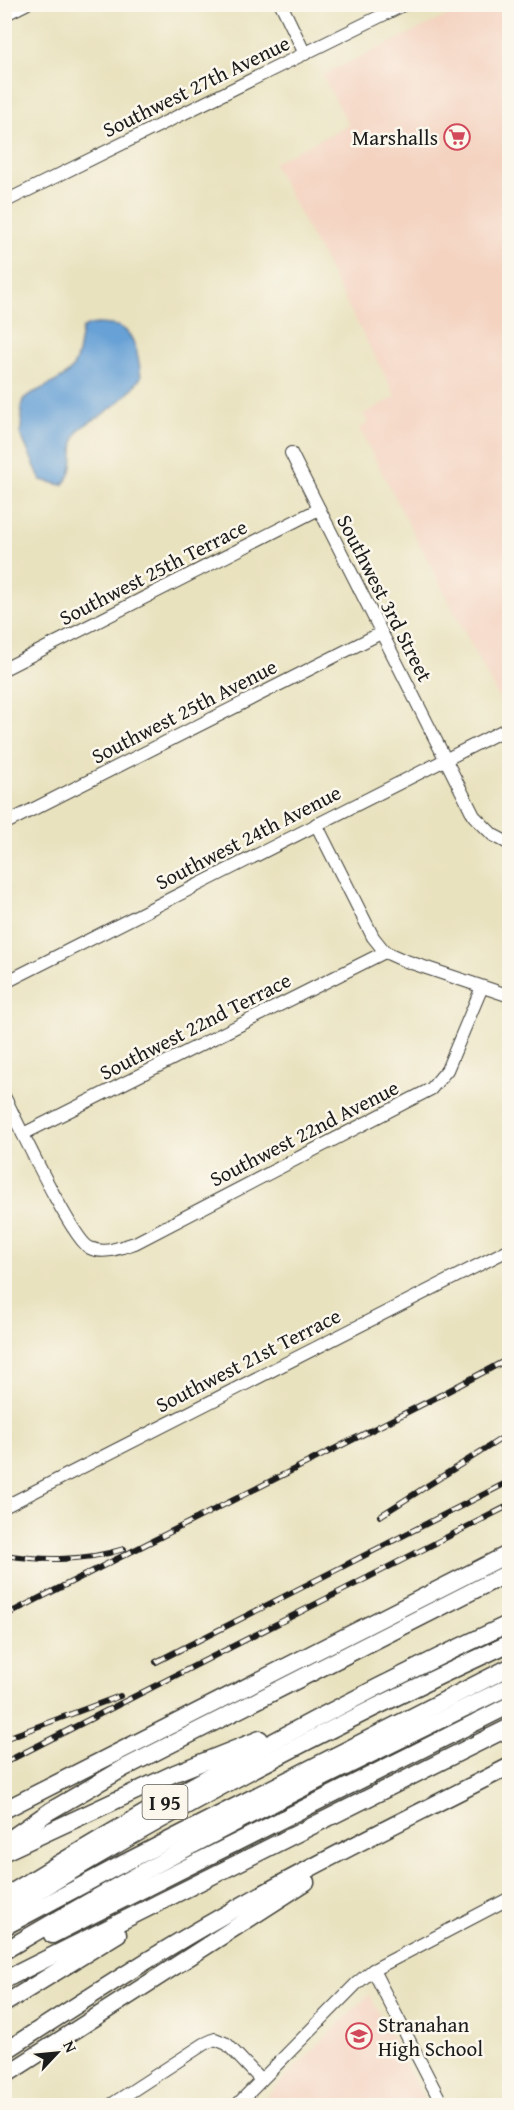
<svg xmlns="http://www.w3.org/2000/svg" width="514" height="2110" viewBox="0 0 514 2110" font-family="'Gentium Book Plus',serif">
  <style>
    .built { fill: #f4d3c1 }
    .water { fill: #67a1d6; stroke: #425e79; stroke-width: 1.5 }
    .lines { fill: none; stroke-linecap: round; stroke-linejoin: round }
    .minor-casing { stroke: #3b3a34; stroke-width: 14 }
    .highway-casing { stroke: #3b3a34; stroke-width: 19 }
    .minor { stroke: #fff; stroke-width: 12 }
    .highway { stroke: #fff; stroke-width: 16 }
    .rail-casing { stroke: #1c1c1c; stroke-width: 6 }
    .rail { stroke: #fbf7ec; stroke-width: 4; stroke-dasharray: 11; stroke-linecap: butt }
    .labels { text-anchor: middle; dominant-baseline: central; stroke-width: 5; stroke-linejoin: round; paint-order: stroke }
    .shield { fill: #fbf7ec; stroke: #5f5e5a; stroke-width: 1.5 }
    .shield-label { font-size: 20px; font-weight: bold; fill: #1c1c1c }
    .street-label { font-size: 21px; fill: #1c1c1c; stroke: #fbf7ec }
    .poi-label { font-size: 21px; fill: #1c1c1c; stroke: #fbf7ec; text-anchor: end }
  </style>
  <rect width="100%" height="100%" fill="#fbf7ec"/>
  <filter id="ink" filterUnits="userSpaceOnUse"><feTurbulence type="fractalNoise" baseFrequency=".0167" numOctaves="2"/><feDisplacementMap in="SourceGraphic" scale="12" xChannelSelector="R" yChannelSelector="G"/><feConvolveMatrix kernelMatrix="1 2 1 2 8 2 1 2 1" color-interpolation-filters="sRGB"/></filter>
  <filter id="wash" filterUnits="userSpaceOnUse"><feTurbulence type="fractalNoise" baseFrequency=".008" numOctaves="4" result="noise"/><feDisplacementMap in="SourceGraphic" scale="24" xChannelSelector="R" yChannelSelector="G"/><feGaussianBlur stdDeviation="1.35" result="paint"/><feColorMatrix in="noise" values="0 0 0 0 0 0 0 0 0 0 0 0 0 0 0 0 0 1.4 0 .05"/><feComposite in="paint" operator="in"/></filter>
  <g filter="url(#wash)">
    <rect width="100%" height="100%" fill="#e9e2bf"/>
    <g class="built">
      <path d="M470,5h39l1,703 -5,2 -146,-282 9,-5 -5,-9 33,-17 -123,-234 76,-38 -27,-50z"/>
      <path d="M369,1994l58,111h-169z"/>
    </g>
    <path class="water" d="M98,324c7,1 18,0 24,4 15,9 17,34 19,49 -11,17 -25,28 -41,39 -6,4 -15,8 -20,13 -14,16 1,39 -18,56l-21,-5 -21,-47c4,-11 -2,-23 3,-33 3,-5 10,-7 16,-10 37,-18 37,-20 43,-61l7,-4z"/>
  </g>
  <g filter="url(#ink)">
    <g class="lines">
      <g class="minor-casing">
        <g id="minor">
          <path d="M281,4l24,50"/>
          <path d="M4,15l22,-11"/>
          <path d="M4,202l401,-198"/>
          <path d="M291,453l183,363 19,19 17,9"/>
          <path d="M4,669l315,-160"/>
          <path d="M4,824l377,-191"/>
          <path d="M316,824l57,113 12,15 18,8 107,36"/>
          <path d="M4,983l506,-256"/>
          <path d="M4,1096c13,25 68,144 86,152 15,7 31,-1 45,-5l296,-154 16,-19 35,-83"/>
          <path d="M23,1134l362,-182"/>
          <path d="M4,1507l506,-258"/>
          <path d="M373,1970l70,136"/>
          <path d="M109,2106l95,-62 11,-5 12,5 34,36"/>
          <path d="M236,2106l120,-122 17,-14 137,-72"/>
        </g>
      </g>
      <g class="highway-casing">
        <g id="highway">
          <path d="M4,1810l506,-257"/>
          <path d="M4,1843l46,-32 74,-43 386,-196"/>
          <path d="M7,1851l168,-78 85,-34"/>
          <path d="M4,1897c163,-101 332,-193 506,-274"/>
          <path d="M4,1912c163,-101 332,-189 506,-269"/>
          <path d="M4,1927l120,-64 386,-196"/>
          <path d="M52,1935l458,-230"/>
          <path d="M4,1951c164,-98 335,-182 506,-265"/>
          <path d="M4,1980l506,-253"/>
          <path d="M4,2004l114,-70"/>
          <path d="M4,2052c79,-51 158,-103 240,-148 87,-49 177,-92 266,-138"/>
          <path d="M4,2076l302,-194"/>
        </g>
      </g>
      <use href="#minor" class="minor"/>
      <use href="#highway" class="highway"/>
      <g class="rail-casing">
        <g id="rail">
          <path d="M380,1516l130,-83"/>
          <path d="M4,1555c42,6 80,6 120,-6"/>
          <path d="M4,1616l433,-219 73,-39"/>
          <path d="M156,1662l354,-181"/>
          <path d="M4,1739l116,-43"/>
          <path d="M4,1763l506,-258"/>
        </g>
      </g>
      <use href="#rail" class="rail"/>
    </g>
  </g>
  <defs>
    <g id="supermarket-ring" transform="scale(1.35)"><circle r="9.5" fill="#fbf7ec" stroke="#d1495b" stroke-width="1.5"/><path d="M-6-5.5h2.5l.6 2H6L4.5 2H-2.5L-4.4-4H-6ZM-1.5 3.2a1.3 1.3 0 1 0 .1 0ZM3 3.2a1.3 1.3 0 1 0 .1 0Z" fill="#d1495b"/></g>
    <g id="school-ring" transform="scale(1.35)"><circle r="9.5" fill="#fbf7ec" stroke="#d1495b" stroke-width="1.5"/><path d="M0-5L7-2L0 1L-7-2ZM-4 1L0 2.5L4 1V4Q0 6-4 4Z" fill="#d1495b"/></g>
  </defs>
  <g fill-rule="evenodd">
    <use href="#supermarket-ring" x="457" y="137"/>
    <use href="#school-ring" x="359" y="2036"/>
  </g>
  <g class="labels">
    <rect class="shield" x="142.5" y="1785" width="45" height="34" rx="4.5"/>
    <g class="shield-label">
      <text x="165" y="1802">I 95</text>
    </g>
    <g class="street-label">
      <text transform="translate(196 86) rotate(-26)">Southwest 27th Avenue</text>
      <text transform="translate(153 572) rotate(-27)">Southwest 25th Terrace</text>
      <text transform="translate(385 598) rotate(63)">Southwest 3rd Street</text>
      <text transform="translate(184 711) rotate(-27)">Southwest 25th Avenue</text>
      <text transform="translate(248 837) rotate(-27)">Southwest 24th Avenue</text>
      <text transform="translate(195 1026) rotate(-27)">Southwest 22nd Terrace</text>
      <text transform="translate(304 1133) rotate(-27)">Southwest 22nd Avenue</text>
      <text transform="translate(248 1360) rotate(-27)">Southwest 21st Terrace</text>
    </g>
    <g class="poi-label">
      <text x="438" y="137">Marshalls</text>
      <text x="378" y="2024" text-anchor="start">Stranahan<tspan x="378" dy="24">High School</tspan></text>
    </g>
  </g>
  <rect width="514" height="2110" fill="none" stroke="#fbf7ec" stroke-width="24"/>
  <g transform="translate(57 2053) rotate(64)" stroke="#fbf7ec" stroke-width="4.5" paint-order="stroke">
  <path d="M0-4.5L10 22L0 15L-10 22Z" fill="#1c1c1c"/>
  <text y="-9" font-size="16" font-weight="bold" text-anchor="middle" fill="#1c1c1c">N</text>
  </g>
</svg>
